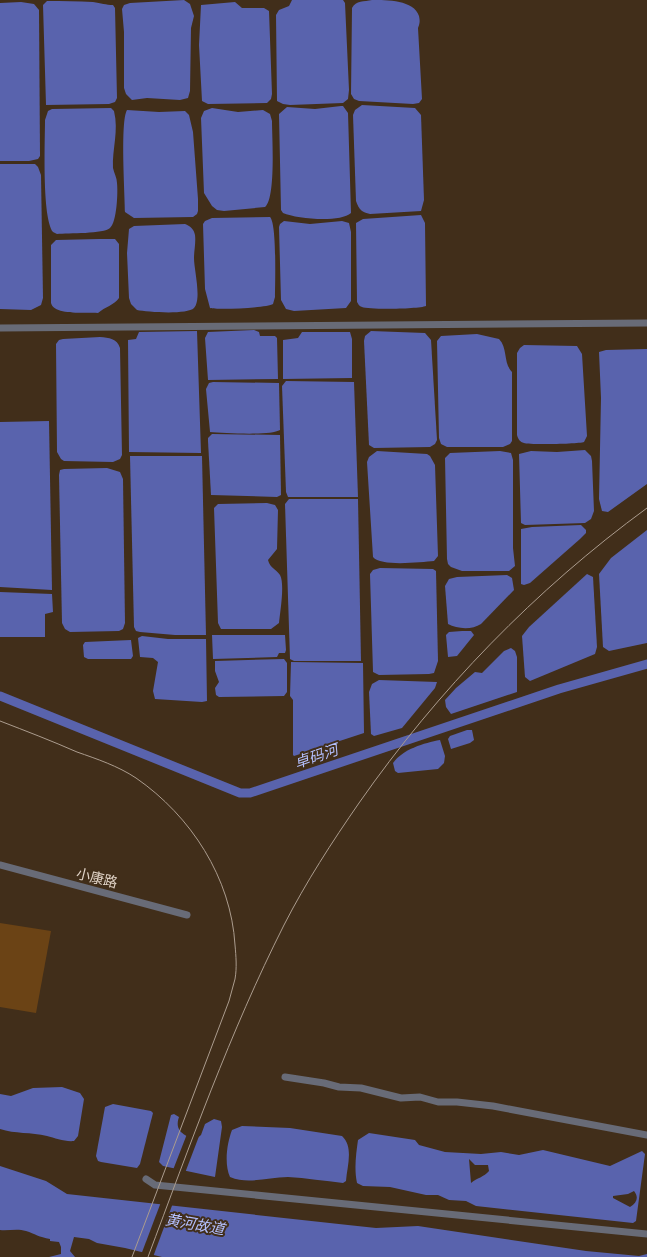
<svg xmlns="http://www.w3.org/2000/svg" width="647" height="1257" viewBox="0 0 647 1257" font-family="'Archivo Narrow','Noto Sans SC',sans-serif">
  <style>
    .green { fill: #6b4315 }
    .water { fill: #5963ad; fill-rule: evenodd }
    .pier { fill: #412e1a }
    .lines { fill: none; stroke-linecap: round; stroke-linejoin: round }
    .river { stroke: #5963ad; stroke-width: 9 }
    .minor { stroke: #686b77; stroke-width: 7 }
    .rail { stroke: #ab9c8e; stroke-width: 1 }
    .labels { text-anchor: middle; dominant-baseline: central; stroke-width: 4; stroke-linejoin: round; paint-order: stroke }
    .street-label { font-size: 14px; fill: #e1d4c8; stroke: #412e1a }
    .water-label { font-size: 15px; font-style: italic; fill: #b3bffd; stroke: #412e1a }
  </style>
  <rect width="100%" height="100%" fill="#412e1a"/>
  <path class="green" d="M0,923l51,8 -15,82 -36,-6z"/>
  <g class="water">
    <path d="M184,0l6,4 4,12 -3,12 -1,63 -2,7 -8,2 -33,-2 -15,2 -6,-6 -2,-6v-56l-2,-23 2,-4 6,-2z"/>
    <path d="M292,0h51l2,3 4,87 -1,9 -5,4 -53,2 -7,-1 -6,-3 -1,-86 3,-5 10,-4z"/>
    <path d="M372,0c15,0 42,0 47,16 1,5 1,7 -1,12l4,71 -3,4 -6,1 -54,-3 -5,-2 -3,-5 1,-86c4,-8 12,-6 20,-8z"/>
    <path d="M47,1c15,0 31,0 46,1 8,1 13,3 20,3l2,3 2,90 -2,4 -6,2 -63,1 -3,-100z"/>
    <path d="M21,2l13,2 5,6 1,146 -2,3 -9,2h-29v-158z"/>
    <path d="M235,2l7,6h22l5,3 3,83 -1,5 -4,4 -59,1 -6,-3 -3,-56 2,-40z"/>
    <path d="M362,105l53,3 6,7 3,85 -3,11 -51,3c-8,-2 -11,-4 -14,-13l-3,-86 2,-5z"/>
    <path d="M341,106h2l5,7 3,100c-11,10 -54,6 -68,0l-2,-3 -2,-96 8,-7 28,2z"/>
    <path d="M111,108l3,3c5,20 -2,38 -1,57 1,5 4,10 4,15 1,9 0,39 -7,45 -6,6 -42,5 -53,6l-4,-2c-11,-15 -8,-89 -8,-112l3,-9 4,-2z"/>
    <path d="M212,108l26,4 25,-2 7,4 2,7c0,16 4,77 -7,86l-41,4 -7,-1 -5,-4 -8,-13 -3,-75 3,-7z"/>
    <path d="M127,110l32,2 26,-1 4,4 4,17 5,67v12l-1,3 -4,3 -59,1 -9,-6c0,-18 -5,-90 2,-102z"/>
    <path d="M0,164h35l3,3 3,8 2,123 -2,7 -10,5 -31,-1z"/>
    <path d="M421,215l4,8 1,83c-7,3 -57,4 -64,1 -3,-1 -3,-2 -5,-5l-1,-79 7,-4z"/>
    <path d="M270,217c7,7 5,66 5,80l-2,7c-6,4 -55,6 -63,4l-5,-19 -2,-65 2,-3 7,-3z"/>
    <path d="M284,221l26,3 32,-3 7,2 2,9v69l-5,7 -52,3 -8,-2 -5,-9 -2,-73 1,-3z"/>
    <path d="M185,224c5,2 9,5 10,11 1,7 -1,16 -1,23 0,12 8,41 0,50 -7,7 -47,4 -57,2l-6,-6 -2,-6 -2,-45 2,-24 5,-3z"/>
    <path d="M99,239h16l4,5v54c-5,7 -14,9 -21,15 -11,-1 -44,3 -47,-10v-58l5,-5z"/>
    <path d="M254,330l5,2 1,4h15l2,2 1,41 -70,1 -3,-42 3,-6z"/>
    <path d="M197,331l4,122 -72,-1 -1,-112 8,-1 3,-7z"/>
    <path d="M371,331l54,2 6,7 6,100 -2,4 -5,3 -56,1 -5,-3 -5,-104 1,-5z"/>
    <path d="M302,332h48l2,7v39l-69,1v-39l15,-2z"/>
    <path d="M477,334l22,5c9,9 4,24 13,33v69l-2,3 -7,3h-56l-6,-3 -2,-6 -2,-97 4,-5z"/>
    <path d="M100,337c9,1 17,1 20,11l2,107 -2,4 -7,3 -49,-1 -3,-2 -4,-7 -1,-108 3,-4 4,-1z"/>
    <path d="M524,345l53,1 5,8 5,82 -3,6c-5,2 -56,3 -60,1 -4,-1 -6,-4 -7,-8v-82l3,-5z"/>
    <path d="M647,349v135l-39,28 -6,-1 -3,-12 2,-101 -2,-46 7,-2z"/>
    <path d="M286,381l68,1 4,115h-70l-2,-5 -4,-106z"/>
    <path d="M213,382l66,1 1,47c-10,6 -56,3 -70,2l-4,-43 3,-6z"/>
    <path d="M49,421l3,169 -52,-3v-165z"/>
    <path d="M212,434l68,1 1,60 -4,2 -66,-2 -3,-54v-3z"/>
    <path d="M585,450l6,6 1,5 2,50 -3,8 -6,4 -60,2 -4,-2 -2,-69 12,-3 26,1z"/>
    <path d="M377,451l50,3 3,2 5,9 3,91 -4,5c-13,1 -53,6 -61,-4l-6,-95 2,-5z"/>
    <path d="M500,451l11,2 2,7v88l2,18 -6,5h-47l-11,-4 -3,-3 -1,-5 -2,-101 5,-5z"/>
    <path d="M130,456h72l4,179h-31l-35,-3 -4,-1 -2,-4z"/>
    <path d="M107,468l13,4 3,7 2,144 -2,6 -4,2 -49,1 -5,-3 -3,-6 -3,-148 1,-5 4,-1z"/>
    <path d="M289,499h69l3,162h-67l-4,-2 -5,-155z"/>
    <path d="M267,503l8,2 3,5 -1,39 -9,11c2,8 8,9 12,15 5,9 0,37 -1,48l-8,6h-50l-3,-6 -4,-115 4,-4z"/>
    <path d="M581,525l5,5v3l-6,6 -50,44 -6,2 -3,-1v-55l11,-2z"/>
    <path d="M647,530v113l-38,8 -6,-4 -4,-73 12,-16z"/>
    <path d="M380,568l53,1 3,2 2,90 -4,12 -5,1 -50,1 -6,-3 -3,-98 3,-4z"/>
    <path d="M587,574l6,3 4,70 -2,7 -65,27 -5,-4 -3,-41 7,-9z"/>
    <path d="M507,575l5,3 2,12 -33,34c-9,6 -24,5 -33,0l-3,-38 4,-7 8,-2z"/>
    <path d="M0,592l52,2 1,18 -8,2v23h-45z"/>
    <path d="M462,631h9l3,4 -17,21 -9,1 -2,-22 3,-3z"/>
    <path d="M212,635h73l1,15 -1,3h-6l-2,4 -64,2z"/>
    <path d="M142,636l26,3h38l1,62 -5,1 -47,-3 -2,-8 5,-29 -5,-4 -13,-1 -2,-19z"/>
    <path d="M131,640l2,16 -2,3h-43l-4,-2 -1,-12 2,-3z"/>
    <path d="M511,648l4,3 2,6v35l-66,22 -5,-7 -1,-7 11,-12 19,-16 7,1 22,-22z"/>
    <path d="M284,659l3,4v29l-3,4 -65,1 -3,-2 -1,-7 4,-6 -4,-11v-10z"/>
    <path d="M291,662l72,1 1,70 -70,23 -1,-1v-55l-3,-4z"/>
    <path d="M379,680l58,2 -2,6 -33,40 -28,8 -3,-2 -2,-42 3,-8z"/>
    <path d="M467,730h5l2,10 -4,3 -19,6 -3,-10 2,-3z"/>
    <path d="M440,740l5,16 -1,7 -6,6 -40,4 -3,-2 -2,-8c10,-14 31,-20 47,-23z"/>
    <path d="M62,1087l18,6 4,6 -6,37 -4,5c-9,1 -19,-3 -27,-5 -16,-4 -32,-2 -47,-7v-35l11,2 22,-8z"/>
    <path d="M113,1104l38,7 2,2 -13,51 -3,4 -36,-6 -3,-1 -2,-5 9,-49z"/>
    <path d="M174,1114l5,3c-5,14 5,18 16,23l6,-5 4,-11 9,-5 7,2 1,6 -7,50 -52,-11 -4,-4 12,-47z"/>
    <path d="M242,1126l48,2 52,8c12,11 5,31 4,45l-3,2c-18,-2 -37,-5 -55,-6 -21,0 -39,8 -58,0 -6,-13 -3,-34 2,-47z"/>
    <path d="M369,1133l46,7 4,5 26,7 36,2 20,-2 18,3 24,-5 67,16 32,-15 3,3 -9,67 -3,2 -157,-17 -10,-5 -17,-1 -11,-5h-12l-36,-8 -27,-1 -6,-3c-3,-14 -1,-29 1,-43zM469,1159l6,6h13l1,6c-5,6 -12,7 -18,12zM634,1191c5,6 3,12 -4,16l-17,-9v-2l15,-2z"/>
    <path d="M0,1166l46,15 21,13 281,31 28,3 42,-2 168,25 53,5 8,-2v3h-485l-37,-9 -28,-5 -8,-4 -15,-2 -4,14 5,6h-26l12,-3v-7l-2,-5 -9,-1v-2c-11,-2 -15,-5 -24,-8 -9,-3 -17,0 -26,-1z"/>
  </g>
  <g class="pier">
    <path d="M201,1131l-16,42 -12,-3 14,-36 8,3z"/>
    <path d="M161,1202l12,1 -20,54 -12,-2z"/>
  </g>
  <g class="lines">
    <path class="river" d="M0,696l240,97h10l309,-104 88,-25"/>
    <g class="minor">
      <path d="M0,328l647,-5"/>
      <path d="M0,865l187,50"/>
      <path d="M285,1077l39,6 15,4 22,1 40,10 19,-1 18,5h19l36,4 154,29"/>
      <path d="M146,1179l9,6 492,49"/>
    </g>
    <g class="rail">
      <path d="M0,721c26,10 52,20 77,31 20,7 41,14 59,26 55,38 95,100 99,167 1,11 2,23 0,34 -2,7 -4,15 -6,22l-97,256"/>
      <path d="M148,1257c42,-112 82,-225 136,-332 22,-43 48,-83 75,-122 79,-113 176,-213 288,-295"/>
    </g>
  </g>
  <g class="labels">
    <g class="street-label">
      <text transform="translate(97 878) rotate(14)">小康路</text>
    </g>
    <g class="water-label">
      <text transform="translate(316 756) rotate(-19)">卓码河</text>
      <text transform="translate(195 1224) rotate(10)">黄河故道</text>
    </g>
  </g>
</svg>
